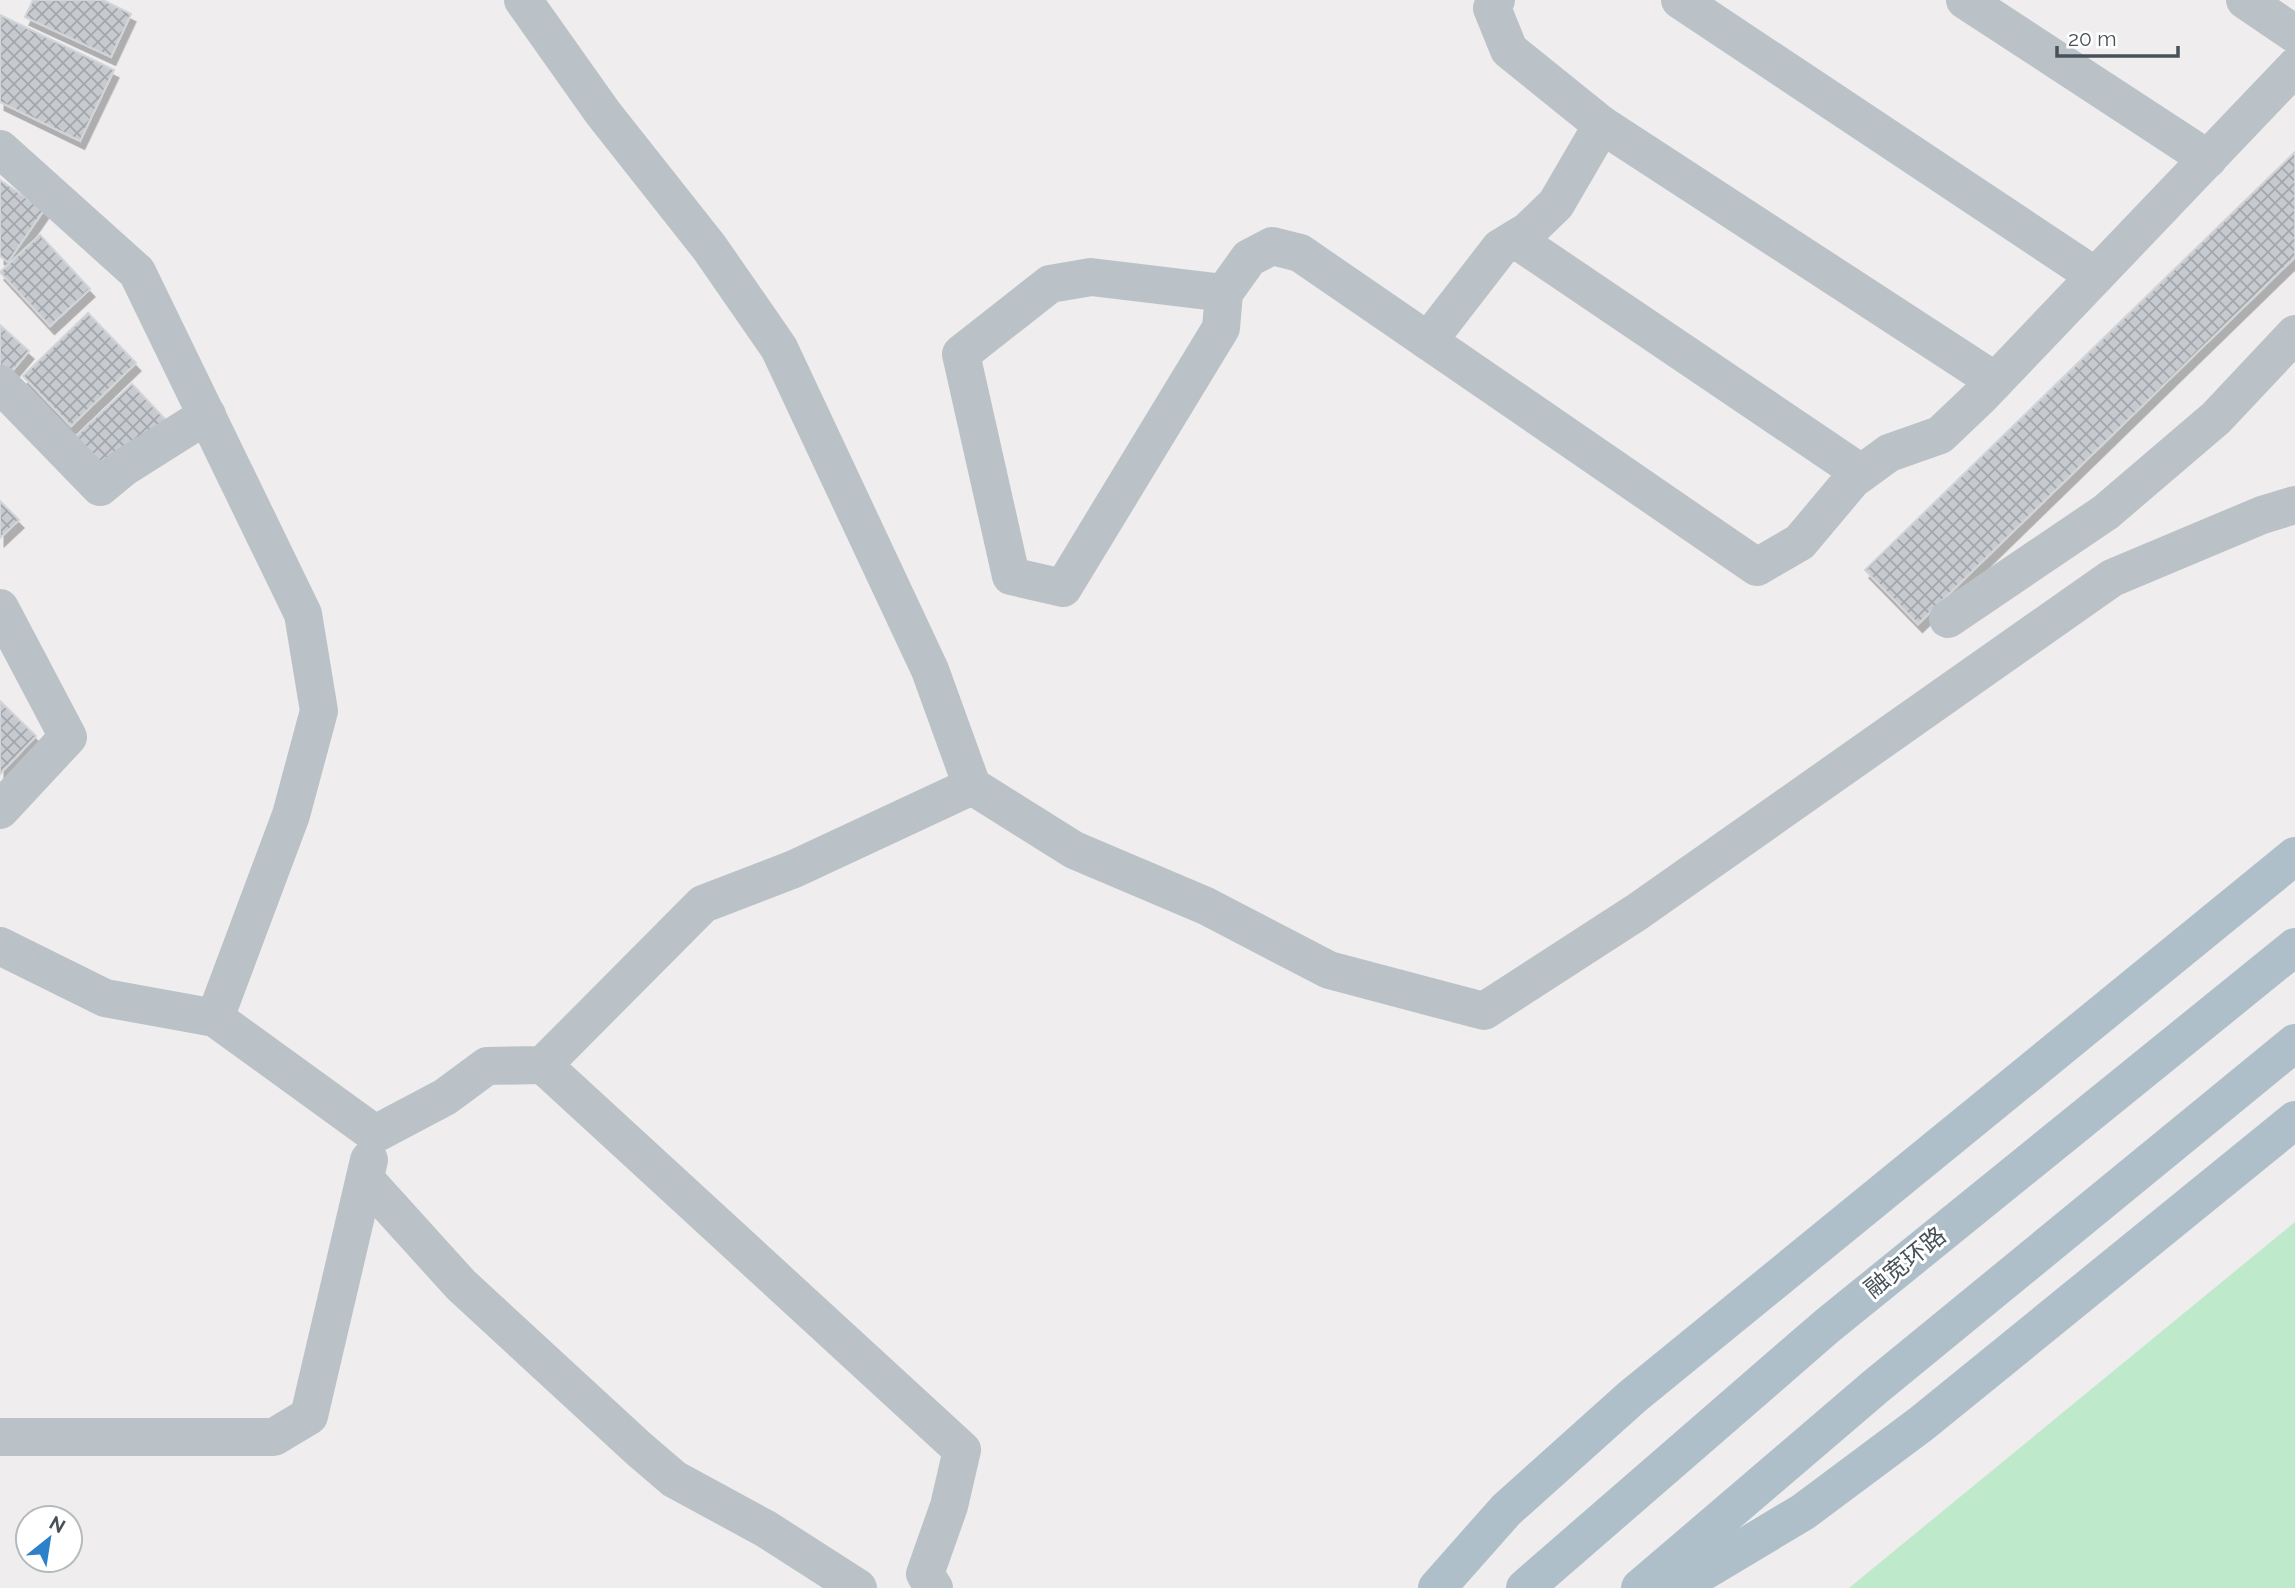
<svg xmlns="http://www.w3.org/2000/svg" width="2295" height="1588" viewBox="0 0 2295 1588" font-family="Raleway,'Noto Sans SC',sans-serif">
  <style>
    .green { fill: #bfe9cb }
    .building { fill: url(#building-cross-hatch); stroke: #d1d4d8; stroke-width: 2; filter: url(#shadow) }
    .lines { fill: none; stroke-linecap: round; stroke-linejoin: round }
    .minor { stroke: #bac2c8; stroke-width: 38 }
    .primary { stroke: #afbfc9; stroke-width: 38 }
    .labels { text-anchor: middle; dominant-baseline: central; stroke-width: 6; stroke-linejoin: round; paint-order: stroke }
    .street-label { font-size: 24px; fill: #475258; stroke: #fff }
  </style>
  <defs>
    <pattern id="building-cross-hatch" width="8" height="8" patternUnits="userSpaceOnUse" patternTransform="scale(1.75)"><rect width="8" height="8" fill="#c7cbcf"/><path d="M0 0l8 8M0 8l8-8" fill="none" stroke="#a3a7ab"/></pattern>
    <filter id="shadow"><feDropShadow dx="4.5" dy="8" stdDeviation="0" flood-color="#0004"/></filter>
  </defs>
  <rect width="100%" height="100%" fill="#efeded"/>
  <path class="green" d="M2295,1222v366h-446z"/>
  <g class="building">
    <path d="M33,0h70l28,14 -20,43 -86,-40z"/>
    <path d="M0,15l114,55 -34,71 -80,-39z"/>
    <path d="M2295,152v105l-377,367 -53,-54z"/>
    <path d="M0,180l44,30 -36,52 -8,-6z"/>
    <path d="M40,235l50,54 -40,37 -50,-54z"/>
    <path d="M88,313l48,50 -65,63 -48,-50z"/>
    <path d="M0,325l29,26 -21,25 -8,-7z"/>
    <path d="M132,384l34,36 -56,53 -35,-36z"/>
    <path d="M0,501l19,19 -19,18z"/>
    <path d="M0,701l36,35 -36,38z"/>
  </g>
  <g class="lines">
    <g class="minor">
      <path d="M523,0l80,113 106,134 70,101 151,322 42,116"/>
      <path d="M1680,0l415,276"/>
      <path d="M1965,0l243,159"/>
      <path d="M2245,0l50,34"/>
      <path d="M1602,125l393,256"/>
      <path d="M0,149l137,123 166,342 16,97 -28,104 -76,203"/>
      <path d="M1515,239l346,234"/>
      <path d="M1224,293l-133,-16 -41,7 -89,70 50,222 52,12 158,-260 3,-35 25,-35 23,-12 28,7 457,314 43,-25 52,-62 37,-27 51,-18 41,-39 314,-329"/>
      <path d="M1428,341l72,-93 28,-17 28,-27 46,-79 -93,-75 -17,-42 4,-8"/>
      <path d="M0,384l100,103 23,-19 84,-53"/>
      <path d="M0,608l68,129 -68,73"/>
      <path d="M1948,619l158,-107 110,-94 79,-84"/>
      <path d="M0,946l105,52 110,20 160,116 70,-37 42,-31 56,-1 160,-161 91,-35 178,-83 102,64 132,56 123,64 155,41 153,-99 475,-334 150,-63 33,-10"/>
      <path d="M543,1065l419,385 -13,56 -24,68 9,14"/>
      <path d="M365,1179l96,106 178,164 35,30 92,50 92,59"/>
      <path d="M0,1437h274l35,-21 60,-256"/>
    </g>
    <g class="primary">
      <path d="M1437,1588l69,-78 126,-113 663,-541"/>
      <path d="M1525,1588l302,-262 468,-379"/>
      <path d="M1640,1588l235,-201 420,-344"/>
      <path d="M1676,1588l127,-76 118,-88 374,-304"/>
    </g>
  </g>
  <g class="labels">
    <g class="street-label">
      <text transform="translate(1905 1262) rotate(-39)">融宽环路</text>
    </g>
  </g>
  <g transform="translate(49 1539) rotate(30)"><circle r="33" fill="#ffffff" stroke="#b5babc" stroke-width="2"/>
  <path d="M0-5L12 26L0 18L-12 26Z" fill="#2d80ca"/>
  <text y="-10" font-size="19" font-weight="bold" text-anchor="middle" fill="#475258">N</text>
  </g>
  <path d="M2057 46v10h121v-10" fill="none" stroke="#475258" stroke-width="3.5"/>
  <text x="2068" y="46" font-size="21" fill="#475258" stroke="#ffffff" stroke-width="5" paint-order="stroke">20 m</text>
</svg>
